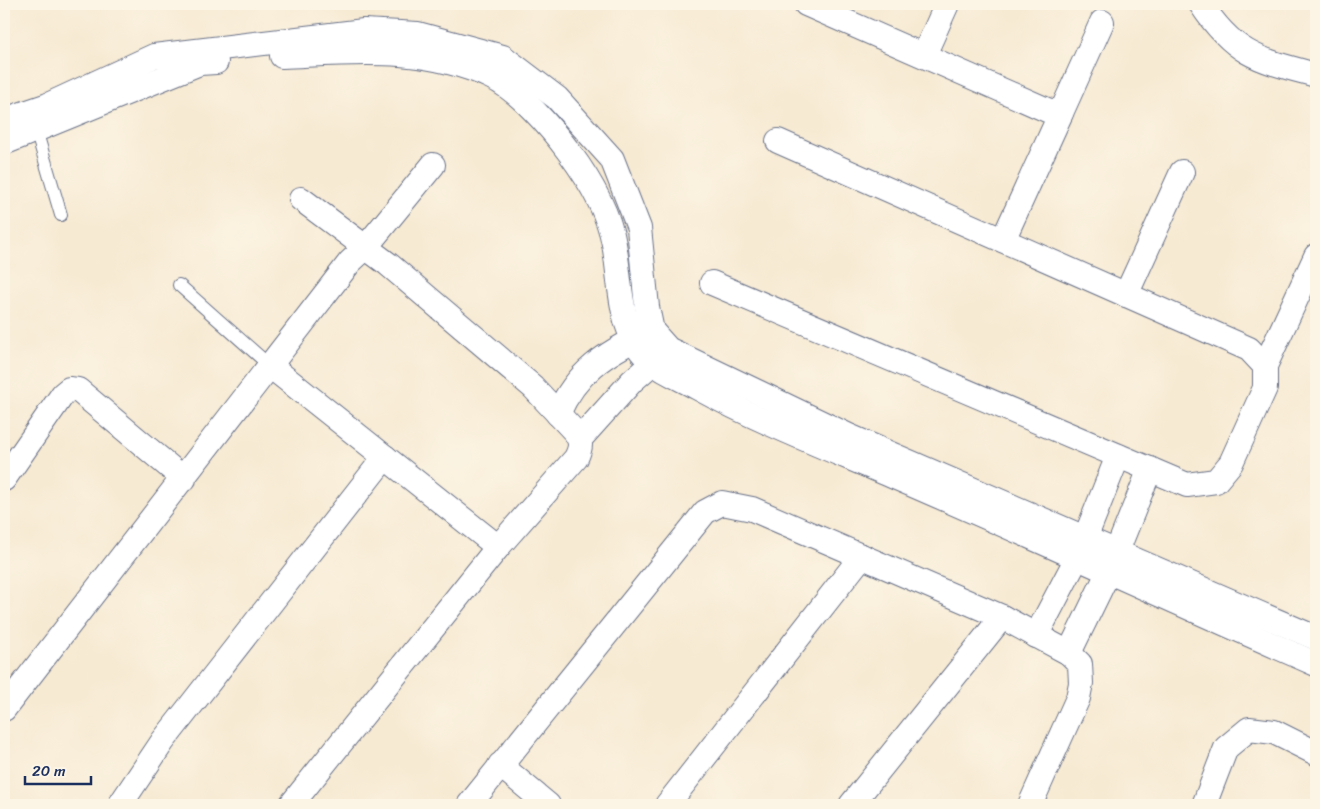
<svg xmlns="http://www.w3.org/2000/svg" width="1320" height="809" font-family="Sriracha,sans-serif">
  <rect width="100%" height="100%" fill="#fcf5e5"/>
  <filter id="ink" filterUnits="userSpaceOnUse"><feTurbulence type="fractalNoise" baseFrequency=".02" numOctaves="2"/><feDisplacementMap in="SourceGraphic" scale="10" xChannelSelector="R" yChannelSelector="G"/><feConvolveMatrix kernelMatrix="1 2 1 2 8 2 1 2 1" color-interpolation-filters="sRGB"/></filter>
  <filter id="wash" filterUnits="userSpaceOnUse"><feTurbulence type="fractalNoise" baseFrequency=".0096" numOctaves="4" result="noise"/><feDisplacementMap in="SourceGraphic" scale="20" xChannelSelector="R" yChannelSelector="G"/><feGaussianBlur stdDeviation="1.12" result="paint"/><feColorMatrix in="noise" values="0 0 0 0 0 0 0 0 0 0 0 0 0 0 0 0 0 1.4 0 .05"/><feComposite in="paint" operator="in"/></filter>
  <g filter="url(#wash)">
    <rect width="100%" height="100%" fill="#f7ead3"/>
  </g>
  <g filter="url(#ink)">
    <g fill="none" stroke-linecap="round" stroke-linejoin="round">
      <g stroke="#687087" stroke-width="14">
        <g id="service">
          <path d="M36,130L61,215"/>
          <path d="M179,285L269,365"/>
        </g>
      </g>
      <g stroke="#687087" stroke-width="26">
        <g id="minor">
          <path d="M806,4L1047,110L1061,113L1003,240"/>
          <path d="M1201,4C1235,56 1260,60 1316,75"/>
          <path d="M924,55L947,4"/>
          <path d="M282,56C355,53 422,45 491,77C518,89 552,129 569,152C589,179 608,210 614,244C622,285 617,334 653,363C666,373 684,380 698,388C760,422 827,448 892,476C1034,537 1174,602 1316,664"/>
          <path d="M1061,113L1102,22"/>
          <path d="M4,120L48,105L154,56L364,31L418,34L503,57L557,98L612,159L639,228L647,307L652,331L668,349L849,436L1316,638"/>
          <path d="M4,143L200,63L216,62"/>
          <path d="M712,283L1187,485L1216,481L1231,463L1265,388V366L1249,349L778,141"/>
          <path d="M1126,295L1182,172"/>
          <path d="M269,365L498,547"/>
          <path d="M1265,366L1316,256"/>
          <path d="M558,414C576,372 606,353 646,334"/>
          <path d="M580,439L632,381L664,353"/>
          <path d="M4,479L63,394L69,389L78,390L184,479"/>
          <path d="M1036,636L1078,556L1118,456"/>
          <path d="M1069,653L1109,571L1150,469"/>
          <path d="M4,709L350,262L365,248L433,165"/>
          <path d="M500,765L548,805"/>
          <path d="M120,805L163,741L385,457"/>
          <path d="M291,805L498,547L576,458C581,447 582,442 575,432L533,387L388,264L301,199"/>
          <path d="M469,805L705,512L722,503L752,509L1002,617L1069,653L1080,664L1081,683L1078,698L1030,805"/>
          <path d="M667,805L862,556"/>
          <path d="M851,805L1002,617"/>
          <path d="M1204,805L1226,748L1249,729L1274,732L1316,753"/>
        </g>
      </g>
      <use href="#service" stroke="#fff" stroke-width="12"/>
      <use href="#minor" stroke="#fff" stroke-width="24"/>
    </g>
  </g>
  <rect width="1320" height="809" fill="none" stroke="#fcf5e5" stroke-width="20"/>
  <path d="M25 776v8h66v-8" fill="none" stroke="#1b2f5e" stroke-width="2.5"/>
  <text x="32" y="776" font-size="15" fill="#1b2f5e" stroke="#fcf5e5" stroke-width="4" paint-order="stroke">20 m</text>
</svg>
